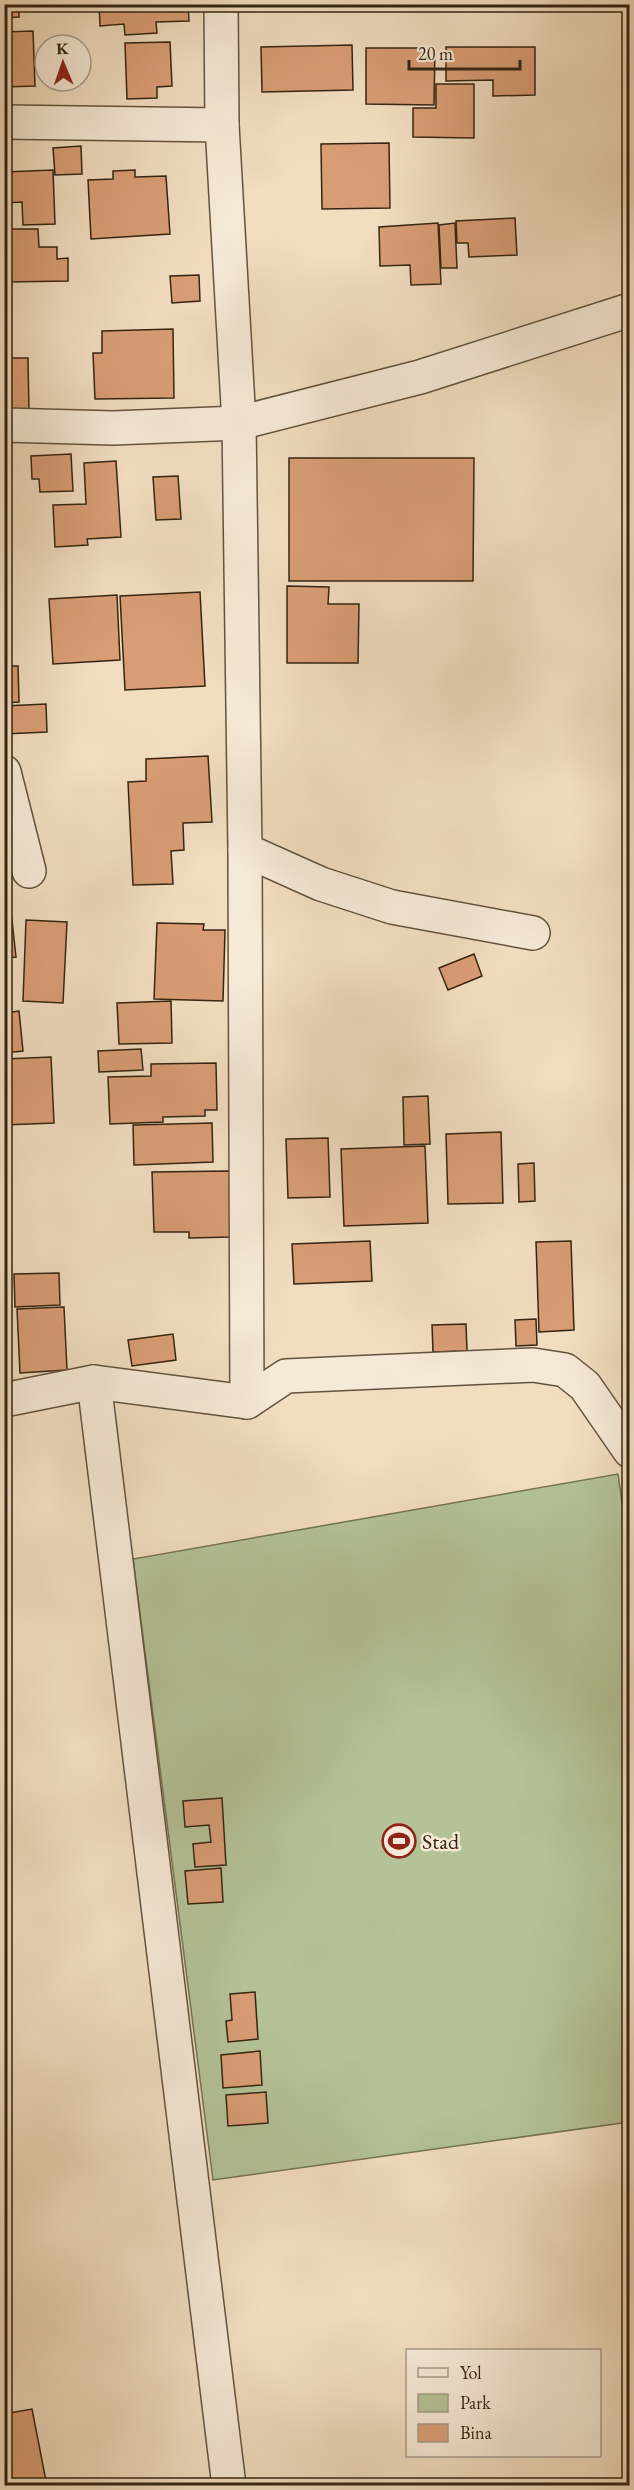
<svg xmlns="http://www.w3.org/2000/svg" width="634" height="2490" font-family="'EB Garamond',serif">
  <rect width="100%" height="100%" fill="#f1ddc0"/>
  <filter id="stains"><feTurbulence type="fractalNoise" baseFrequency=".00333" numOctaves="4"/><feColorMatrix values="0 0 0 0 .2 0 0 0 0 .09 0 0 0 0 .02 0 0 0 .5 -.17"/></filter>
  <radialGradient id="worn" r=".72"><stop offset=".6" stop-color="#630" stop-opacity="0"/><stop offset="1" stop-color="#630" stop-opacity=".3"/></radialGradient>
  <path fill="#b4c297" stroke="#747454" stroke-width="1.5" d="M618,1474L630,1559L629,2122L213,2180L133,1559Z"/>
  <g fill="#d99d75" stroke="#342512" stroke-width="1.5">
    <path d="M4,4H19V17L4,18Z"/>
    <path d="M99,4H188L189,21L156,22L157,33L125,35L124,24L100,26Z"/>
    <path d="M33,31L35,86L4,87V32Z"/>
    <path d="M170,42L172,86L157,87V98L127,99L125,43Z"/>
    <path d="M352,45L353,90L262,92L261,47Z"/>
    <path d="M446,47H535V95L493,96V80L446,81Z"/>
    <path d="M366,48H435L434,105L366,104Z"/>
    <path d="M436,84H474V138L413,137V108H436Z"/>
    <path d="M389,143L390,208L322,209L321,144Z"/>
    <path d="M81,146L82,174L55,175L53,148Z"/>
    <path d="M53,170L55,224L23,225L22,202L4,203V172Z"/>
    <path d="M135,170V177L166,176L170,234L91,239L88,180L113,179V171Z"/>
    <path d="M515,218L517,255L469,257L468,243H457L456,221Z"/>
    <path d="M438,223L441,284L411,285L410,265L380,266L379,227Z"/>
    <path d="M455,223L457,268H441L439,225Z"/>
    <path d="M4,229H38L39,247H57V259L68,258V281L4,282Z"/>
    <path d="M199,275L200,301L172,303L170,276Z"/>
    <path d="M4,302H9L10,354H4Z"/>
    <path d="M173,329L174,398L95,399L93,353H102V331Z"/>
    <path d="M4,358H28L29,412L4,413Z"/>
    <path d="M71,454L73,491L40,492L39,479H32L31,456Z"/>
    <path d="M289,458H474L473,581H289Z"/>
    <path d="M116,461L121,537L87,539L88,545L55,547L53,505L86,504L84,463Z"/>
    <path d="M178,476L181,519L156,520L153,477Z"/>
    <path d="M287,586L329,587L328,604H359L358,663H287Z"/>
    <path d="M200,592L205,686L125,690L120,596Z"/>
    <path d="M117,595L120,660L53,664L49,599Z"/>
    <path d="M4,666H18L19,702L4,703Z"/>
    <path d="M46,704L47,732L4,734V706Z"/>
    <path d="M208,756L212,822L183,823L184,850L171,851L173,884L133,885L128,782L146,781V759Z"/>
    <path d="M10,902L16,957L5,958L7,975H4V903Z"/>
    <path d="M26,920L67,922L63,1003L23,1001Z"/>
    <path d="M157,923L204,924L203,930H225L223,1001L154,999Z"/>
    <path d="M474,954L482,976L448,990L439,968Z"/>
    <path d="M171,1001L172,1043L119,1044L117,1003Z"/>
    <path d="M19,1011L23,1051L4,1053V1013Z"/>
    <path d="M141,1049L143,1070L99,1072L98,1051Z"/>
    <path d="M51,1057L54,1123L4,1125V1059Z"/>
    <path d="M216,1063L217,1110H205V1116L163,1117V1122L110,1124L108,1077L151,1076V1064Z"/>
    <path d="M428,1096L430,1144L404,1145L403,1097Z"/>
    <path d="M212,1123L213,1162L134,1165L133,1125Z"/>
    <path d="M501,1132L503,1203L448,1204L446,1134Z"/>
    <path d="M328,1138L330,1197L288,1198L286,1139Z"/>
    <path d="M425,1146L428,1223L344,1226L341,1149Z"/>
    <path d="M534,1163L535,1201L519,1202L518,1164Z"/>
    <path d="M230,1171L232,1237L189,1238V1232H154L152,1172Z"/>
    <path d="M370,1241L372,1281L294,1284L292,1244Z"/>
    <path d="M571,1241L574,1330L539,1332L536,1242Z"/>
    <path d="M4,1258L5,1262H8V1289H4Z"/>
    <path d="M59,1273L60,1305L15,1307L14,1274Z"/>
    <path d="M64,1307L67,1370L20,1373L17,1309Z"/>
    <path d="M536,1319L537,1345L516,1346L515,1320Z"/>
    <path d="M466,1324L467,1351L433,1352L432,1325Z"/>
    <path d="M173,1334L176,1360L132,1366L128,1340Z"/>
    <path d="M222,1798L226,1865L195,1867L193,1844L211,1842L209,1825L185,1827L183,1801Z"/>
    <path d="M221,1868L223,1902L188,1904L185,1871Z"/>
    <path d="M255,1992L258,2039L228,2042L226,2021L232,2020L230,1994Z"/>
    <path d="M260,2051L262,2085L223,2088L221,2055Z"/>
    <path d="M266,2092L268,2123L228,2126L226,2095Z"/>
    <path d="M32,2409L47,2486H4V2414Z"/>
  </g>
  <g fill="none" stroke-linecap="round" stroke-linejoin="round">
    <g stroke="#63533e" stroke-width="36">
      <g id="minor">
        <path d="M221,4L222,125L239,423L245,850L247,1402"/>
        <path d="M4,122L222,125"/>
        <path d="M4,425L113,428L239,423L420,377L630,310"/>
        <path d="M4,772L29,871"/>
        <path d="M245,850L321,884L392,907L533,933"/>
        <path d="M94,1382L229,2486"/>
        <path d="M4,1400L94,1382L247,1402L286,1376L533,1365L565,1370L585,1386L630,1451"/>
      </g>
    </g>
    <use href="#minor" stroke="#f6e9d6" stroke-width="33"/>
  </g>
  <defs>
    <g id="stadium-ring" transform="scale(1.725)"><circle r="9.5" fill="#f6e9d6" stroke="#8f2418" stroke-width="1.5"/><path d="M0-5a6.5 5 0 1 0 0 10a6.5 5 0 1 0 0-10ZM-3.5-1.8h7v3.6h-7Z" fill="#8f2418"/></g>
  </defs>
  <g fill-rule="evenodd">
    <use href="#stadium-ring" x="399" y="1841"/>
  </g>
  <g text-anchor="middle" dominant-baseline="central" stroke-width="5" stroke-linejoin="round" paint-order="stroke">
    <g font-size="22" fill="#342512" stroke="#f6e9d6" text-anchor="start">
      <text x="422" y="1841">Stad</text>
    </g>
  </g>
  <rect width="634" height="2490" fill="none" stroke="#f1ddc0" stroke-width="24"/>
  <rect x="6" y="6" width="622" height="2478" fill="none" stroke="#342512" stroke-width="3"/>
  <rect x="12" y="12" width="610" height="2466" fill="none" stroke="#342512" stroke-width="1.5"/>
  <rect x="406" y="2349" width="195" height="108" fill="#f6e9d6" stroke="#a89b88" stroke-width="1.5"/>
  <rect x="418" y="2368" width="30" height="9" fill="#f6e9d6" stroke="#a89b88" stroke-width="1.5"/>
  <text x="460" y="2379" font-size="18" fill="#342512">Yol</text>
  <rect x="418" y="2394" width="30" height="18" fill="#b4c297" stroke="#a89b88" stroke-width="1.5"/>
  <text x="460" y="2409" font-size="18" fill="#342512">Park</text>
  <rect x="418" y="2424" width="30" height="18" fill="#d99d75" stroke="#a89b88" stroke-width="1.5"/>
  <text x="460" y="2439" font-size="18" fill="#342512">Bina</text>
  <g transform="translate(63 63) rotate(358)"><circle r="28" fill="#f6e9d6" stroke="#a89b88" stroke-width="1.5"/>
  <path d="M0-4.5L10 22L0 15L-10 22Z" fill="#8f2418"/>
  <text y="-9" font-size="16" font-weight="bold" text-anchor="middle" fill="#342512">K</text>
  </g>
  <path d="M409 60v9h111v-9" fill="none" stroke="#342512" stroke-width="3"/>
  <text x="418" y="60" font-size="18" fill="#342512" stroke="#f6e9d6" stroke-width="4.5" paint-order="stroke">20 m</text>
  <rect width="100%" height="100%" filter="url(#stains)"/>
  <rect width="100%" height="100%" fill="url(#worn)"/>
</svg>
